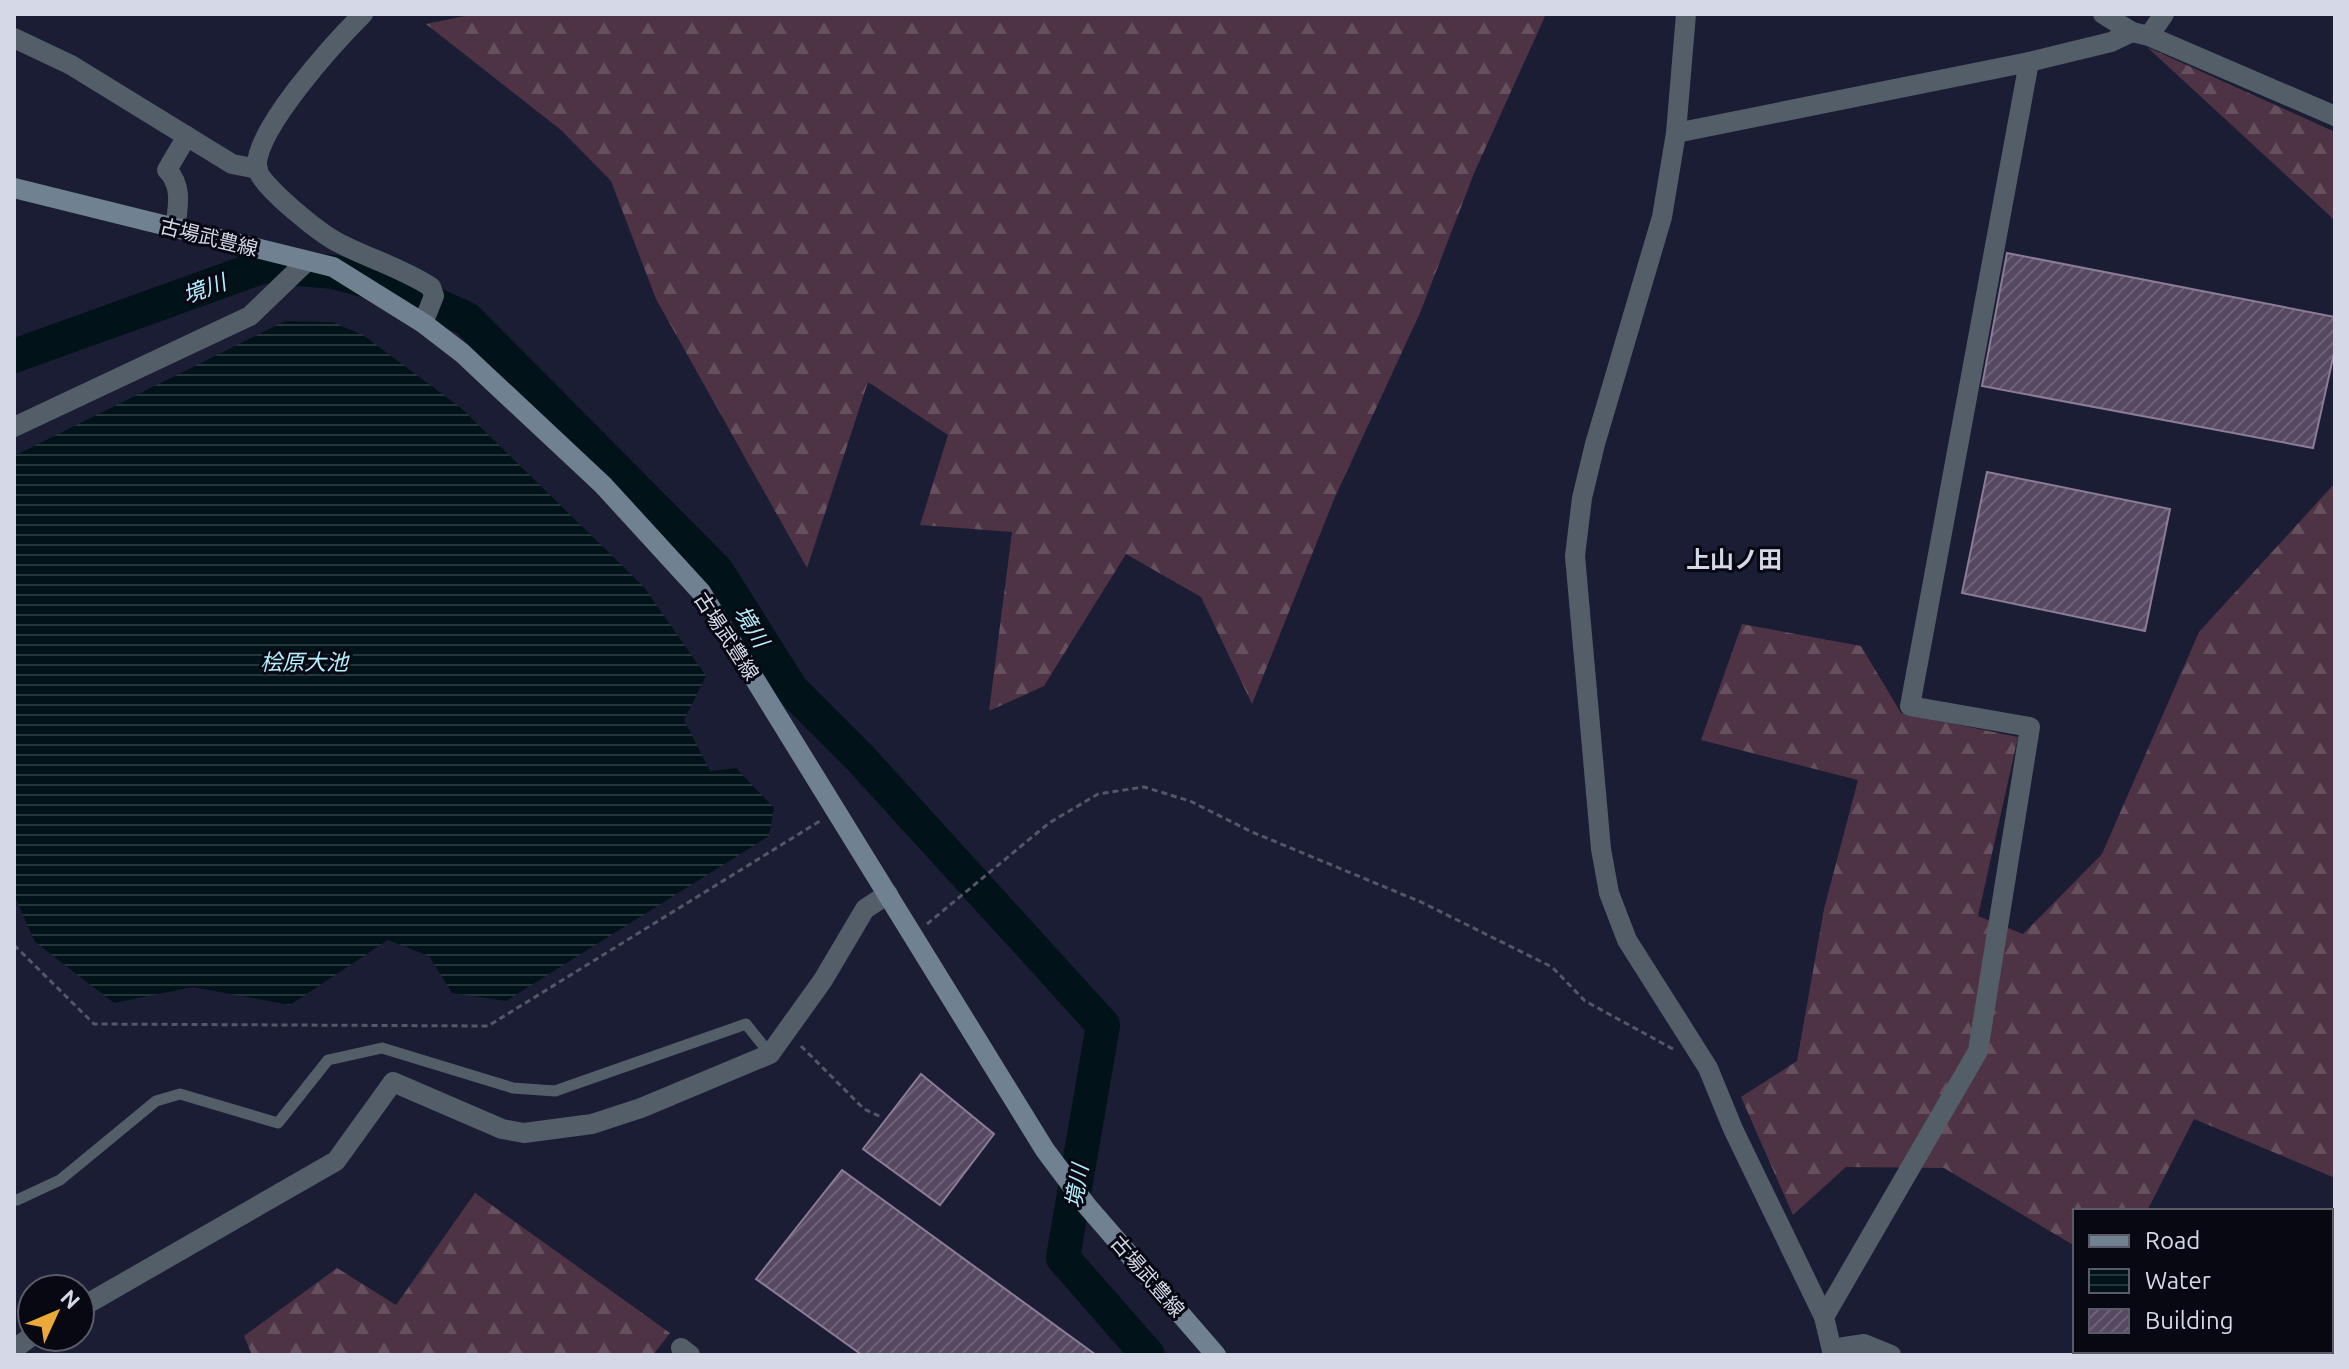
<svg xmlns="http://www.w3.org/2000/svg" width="2349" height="1369" font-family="Ubuntu,'Noto Sans JP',sans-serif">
  <defs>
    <pattern id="forest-firs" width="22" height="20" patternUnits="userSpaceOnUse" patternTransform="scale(2)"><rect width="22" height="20" fill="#4d3343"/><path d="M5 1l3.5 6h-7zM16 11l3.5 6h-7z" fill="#66505e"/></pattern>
    <pattern id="water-rules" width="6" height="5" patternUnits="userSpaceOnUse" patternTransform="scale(2)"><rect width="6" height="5" fill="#011318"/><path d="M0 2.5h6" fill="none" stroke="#25353a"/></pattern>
    <pattern id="building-hatch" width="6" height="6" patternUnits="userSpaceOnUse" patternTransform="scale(2)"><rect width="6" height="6" fill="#564861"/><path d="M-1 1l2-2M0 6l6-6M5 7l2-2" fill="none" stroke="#6d6278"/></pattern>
  </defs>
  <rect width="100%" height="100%" fill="#1b1d34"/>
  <g fill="url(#forest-firs)">
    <path d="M475,14H1546L1475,171L1420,313L1335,497L1252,704L1201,597L1126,554L1044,686L989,711L1012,532L920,525L948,435L868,382L807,568L656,299L611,181L561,130L426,24Z"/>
    <path d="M2147,47L2333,131L2335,221L2328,214Z"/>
    <path d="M2335,483V1178L2194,1119L2147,1211H2075V1246L1944,1168L1846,1167L1793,1215L1741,1097L1797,1061L1824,909L1858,780L1701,740L1742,624L1861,646L1901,713L2018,737L1978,916L2023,934L2102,854L2199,632Z"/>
    <path d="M475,1193L670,1333L653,1355H252L244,1336L337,1268L396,1305Z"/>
  </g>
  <path fill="url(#water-rules)" d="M285,321L332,322L363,335L461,408L644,587L706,676L684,720L710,771L736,768L774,808L769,836L506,1001L452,993L429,956L388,940L290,1005L193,987L114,1003L35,942L14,895V456Z"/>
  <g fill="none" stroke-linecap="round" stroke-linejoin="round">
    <path stroke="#011318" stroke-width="34" d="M14,356L264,266L334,272L408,292L467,319L717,571L792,690L862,760L1103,1025L1063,1258L1148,1355"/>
  </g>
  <g fill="url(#building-hatch)" stroke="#8b7c97" stroke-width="2">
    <path d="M2007,253L2335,317V349L2313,448L1982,386Z"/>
    <path d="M1987,472L2170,509L2145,631L1962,593Z"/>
    <path d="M921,1074L994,1134L940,1205L863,1149Z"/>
    <path d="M842,1170L1096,1355H862L756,1279Z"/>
  </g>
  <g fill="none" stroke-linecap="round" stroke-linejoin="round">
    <g stroke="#54566b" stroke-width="3" stroke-dasharray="6 4" stroke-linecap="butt">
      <path d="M927,924L1049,823L1098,794L1144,787L1190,801L1252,832L1421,902L1552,967L1585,1001L1673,1049"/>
      <path d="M14,945L94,1024L488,1026L820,821"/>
      <path d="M801,1046L864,1109L881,1117"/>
    </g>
    <path stroke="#535e69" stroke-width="11" d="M17,1200L60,1180L156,1101L180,1094L278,1123L328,1060L382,1048L513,1088L555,1091L746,1024L770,1054"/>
    <g stroke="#535e69" stroke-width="20">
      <path d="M363,14C337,40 253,131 257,168C259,185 320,233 337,242C367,258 402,268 431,287L434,296L423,323"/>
      <path d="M1686,14L1676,133L1662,217L1595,444L1582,498L1575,556L1601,849L1609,893L1627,940L1708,1068L1733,1129L1824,1317L1833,1355"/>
      <path d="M2103,14L2132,32L2149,36L2335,116"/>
      <path d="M2149,36L2164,14"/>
      <path d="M14,38L71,65L232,164L258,169"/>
      <path d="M1676,133L2029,62L2111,42L2132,32"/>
      <path d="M175,228C178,207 183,186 167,170L187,136"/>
      <path d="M14,427L250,316L306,262"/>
      <path d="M80,1308L336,1161L393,1082L502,1129L524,1133L592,1124L641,1108L770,1054L823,980L865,909L888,894"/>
      <path d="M1824,1317L1978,1051L2030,727L1910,706L2029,62"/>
      <path d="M681,1348L690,1355"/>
      <path d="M14,1349L32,1336"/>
      <path d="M1832,1349L1864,1344L1891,1355"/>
    </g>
    <path stroke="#708292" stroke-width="20" d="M14,188L333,267L423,323L462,353L603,485L701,592L1045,1150L1087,1206L1216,1355"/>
  </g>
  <g text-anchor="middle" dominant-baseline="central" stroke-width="6" stroke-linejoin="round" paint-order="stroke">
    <g font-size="20" fill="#d5d8e7" stroke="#070812">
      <text transform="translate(209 237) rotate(14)">古場武豊線</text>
      <text transform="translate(727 636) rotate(57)">古場武豊線</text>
      <text transform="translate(1148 1276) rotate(49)">古場武豊線</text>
    </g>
    <g font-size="22" font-style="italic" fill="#b4effe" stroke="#070812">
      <text transform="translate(204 288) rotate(-20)">境川</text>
      <text transform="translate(752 626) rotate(58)">境川</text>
      <text x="304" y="661">桧原大池</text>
      <text transform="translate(1076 1186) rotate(-80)">境川</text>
    </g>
    <g font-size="24" font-weight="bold" fill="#d5d8e7" stroke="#070812">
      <text x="1734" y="559">上山ノ田</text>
    </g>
  </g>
  <rect width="2349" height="1369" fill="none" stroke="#d5d8e7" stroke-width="32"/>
  <rect x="2073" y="1209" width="260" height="144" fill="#070812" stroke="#595b67" stroke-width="2"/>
  <rect x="2089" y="1235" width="40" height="12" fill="#708292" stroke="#595b67" stroke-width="2"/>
  <text x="2145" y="1249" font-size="24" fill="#d5d8e7">Road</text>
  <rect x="2089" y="1269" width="40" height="24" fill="url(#water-rules)" stroke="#595b67" stroke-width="2"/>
  <text x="2145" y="1289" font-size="24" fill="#d5d8e7">Water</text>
  <rect x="2089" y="1309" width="40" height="24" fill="url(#building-hatch)" stroke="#595b67" stroke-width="2"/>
  <text x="2145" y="1329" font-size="24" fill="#d5d8e7">Building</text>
  <g transform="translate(56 1313) rotate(46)"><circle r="38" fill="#070812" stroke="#595b67" stroke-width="2"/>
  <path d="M0-6L14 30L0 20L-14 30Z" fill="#eba93a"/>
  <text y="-12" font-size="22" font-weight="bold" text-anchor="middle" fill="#d5d8e7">N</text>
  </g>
</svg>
